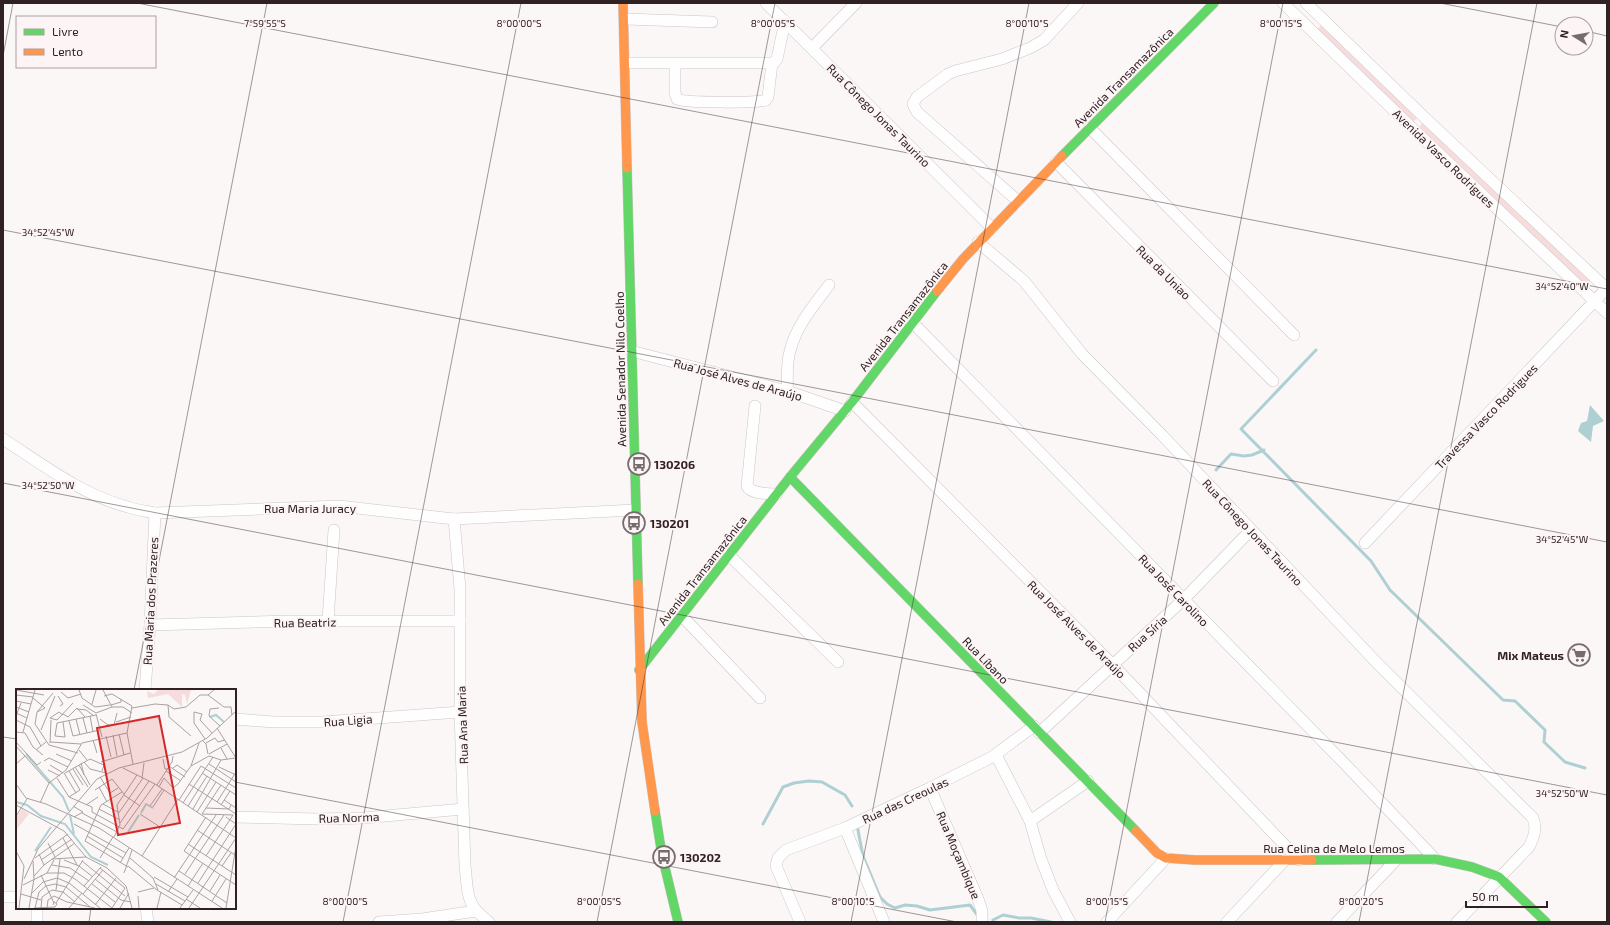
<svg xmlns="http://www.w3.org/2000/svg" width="1610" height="925" font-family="'Exo 2',sans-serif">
  <rect width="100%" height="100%" fill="#fbf7f7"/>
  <g fill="#f6dcdc">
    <path d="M1322,24L1418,117L1413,122L1317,30Z"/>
    <path d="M1424,121L1591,280L1586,286L1419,127Z"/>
  </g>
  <path fill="#afd0d3" d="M1590,405L1604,421L1593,426L1591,442L1578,431L1581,423L1587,421Z"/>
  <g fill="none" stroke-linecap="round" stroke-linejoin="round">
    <g stroke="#afd0d3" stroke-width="3">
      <path d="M1316,350L1241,429L1371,561L1390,590L1503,700L1515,701L1545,730L1544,742L1565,762L1585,768"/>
      <path d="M1216,470L1231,454L1244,456L1252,455L1264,450"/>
      <path d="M763,824L783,787L794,783L809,781L822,782L845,795L852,806"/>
      <path d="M857,825L863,856L880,897L887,904L895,908L905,905L917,906L930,910L970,905L978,916"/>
      <path d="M993,920L1003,915L1019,918H1031L1051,922"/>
    </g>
    <g stroke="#cec5c5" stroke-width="12">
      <g id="street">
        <path d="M766,3L992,228"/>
        <path d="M1283,3L1412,128L1607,313"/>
        <path d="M1306,3L1424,117L1607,289"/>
        <path d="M625,19L712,22"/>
        <path d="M812,48L856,3"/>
        <path d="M625,63H774L777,59L785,21"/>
        <path d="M675,64V93L677,99C684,103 758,103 766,100L768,97L772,63"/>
        <path d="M1090,128L1294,335"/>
        <path d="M1056,162L1273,381"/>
        <path d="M1018,201L917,112L913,104L917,97L948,74L955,71L1002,59L1030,48L1044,40L1078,3"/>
        <path d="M978,242L1024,281L1082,354L1162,435L1377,663L1533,818C1537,829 1534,837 1529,847L1457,922"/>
        <path d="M912,322L1344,763L1435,859"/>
        <path d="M631,351L790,392L845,411"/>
        <path d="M787,392C788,379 786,364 790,351C796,326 814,305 829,285"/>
        <path d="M852,402L1112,664L1299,860"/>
        <path d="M755,406L747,486C752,495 768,493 777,494"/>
        <path d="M3,439C42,464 82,495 128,507C136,510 146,511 155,513L339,506L454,519L635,510"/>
        <path d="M454,519L460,589V712L465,866C467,880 466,898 475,909C479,914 484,918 489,922"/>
        <path d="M1365,543L1607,288"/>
        <path d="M729,555L838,662"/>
        <path d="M682,616L760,698"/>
        <path d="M328,621L334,530"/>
        <path d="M150,625L291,621H460"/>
        <path d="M145,690L150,625L155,513"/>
        <path d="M235,719L274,722H323L460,712"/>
        <path d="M1039,733L1183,600L1251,530"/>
        <path d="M996,755L1030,821L1041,859L1053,890L1070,922"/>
        <path d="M930,788L978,899L982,911V922"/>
        <path d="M235,817L318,819L363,818L463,809"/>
        <path d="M1030,821L1088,781"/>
        <path d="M845,828L884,922"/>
        <path d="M3,897H17"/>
        <path d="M37,908V922"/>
        <path d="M146,908L148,922"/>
        <path d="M379,922L422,919L476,911"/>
        <path d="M800,922L776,866L778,858L786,850L845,828L930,788L992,757L1034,726"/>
        <path d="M1107,922L1166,858"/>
        <path d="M1227,922L1285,860"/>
        <path d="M1337,922L1396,860"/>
      </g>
    </g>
    <g stroke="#cec5c5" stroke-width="10">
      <g id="fast">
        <path d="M1062,156L1214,3"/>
        <path d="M627,168L638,584"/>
        <path d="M790,477L1136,831"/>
        <path d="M639,670L790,477L852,402L937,291"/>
        <path d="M655,811L662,855L678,922"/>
        <path d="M1312,860L1435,859L1472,867L1499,877L1546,922"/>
      </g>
    </g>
    <g stroke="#cec5c5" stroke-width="10">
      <g id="slow">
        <path d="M623,3L627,168"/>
        <path d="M937,291L963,259L1062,156"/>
        <path d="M638,584L642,722L655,811"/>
        <path d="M1136,831L1157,853L1166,858L1195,860H1312"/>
      </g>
    </g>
    <use href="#street" stroke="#fefefe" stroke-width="11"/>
    <use href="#fast" stroke="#63d668" stroke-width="9"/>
    <use href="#slow" stroke="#ff974d" stroke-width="9"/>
  </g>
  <path fill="none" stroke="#302122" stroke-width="1" stroke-opacity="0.45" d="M137,3L1607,289M1440,3L1562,27M1586,31L1607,36M3,56L13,3M3,230L1607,542M3,483L1607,795M134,690L267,3M3,737L17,739M235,782L957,922M89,922L91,908M343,922L521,3M597,922L775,3M851,922L1029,3M1105,922L1283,3M1359,922L1537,3"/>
  <defs>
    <g id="bus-ring" transform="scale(1.15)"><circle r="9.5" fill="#fdf5f5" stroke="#776c6d" stroke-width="1.5"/><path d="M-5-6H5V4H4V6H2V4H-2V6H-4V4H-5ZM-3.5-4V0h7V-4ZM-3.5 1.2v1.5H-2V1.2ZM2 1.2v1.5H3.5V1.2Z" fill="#776c6d"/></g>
    <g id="supermarket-ring" transform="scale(1.15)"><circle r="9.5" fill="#fdf5f5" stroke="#776c6d" stroke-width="1.5"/><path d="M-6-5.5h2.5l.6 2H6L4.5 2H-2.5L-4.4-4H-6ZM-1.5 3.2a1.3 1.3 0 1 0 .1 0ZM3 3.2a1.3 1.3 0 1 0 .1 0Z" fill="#776c6d"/></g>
  </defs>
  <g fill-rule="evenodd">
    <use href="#bus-ring" x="639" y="464"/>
    <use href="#bus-ring" x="634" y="523"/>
    <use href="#supermarket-ring" x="1579" y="655"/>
    <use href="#bus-ring" x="664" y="857"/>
  </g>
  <g text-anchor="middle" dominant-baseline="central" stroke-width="4" stroke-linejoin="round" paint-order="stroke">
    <g font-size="12" fill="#302122" stroke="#fdf5f5">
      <text transform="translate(1123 77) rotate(-45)">Avenida Transamazônica</text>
      <text transform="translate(879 115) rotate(45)">Rua Cônego Jonas Taurino</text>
      <text transform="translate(1444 158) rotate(44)">Avenida Vasco Rodrigues</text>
      <text transform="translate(1164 272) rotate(45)">Rua da Uniao</text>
      <text transform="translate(903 316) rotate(-52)">Avenida Transamazônica</text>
      <text transform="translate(620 369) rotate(-91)">Avenida Senador Nilo Coelho</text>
      <text transform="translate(738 379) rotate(15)">Rua José Alves de Araújo</text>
      <text transform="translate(1486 416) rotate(-46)">Travessa Vasco Rodrigues</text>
      <text x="310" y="508">Rua Maria Juracy</text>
      <text transform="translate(1253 532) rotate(47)">Rua Cônego Jonas Taurino</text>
      <text transform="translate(702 570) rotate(-52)">Avenida Transamazônica</text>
      <text transform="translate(1174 590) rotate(46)">Rua José Carolino</text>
      <text transform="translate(150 601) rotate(-87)">Rua Maria dos Prazeres</text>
      <text transform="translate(305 622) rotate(-1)">Rua Beatriz</text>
      <text transform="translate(1077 629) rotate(45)">Rua José Alves de Araújo</text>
      <text transform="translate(1147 633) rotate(-42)">Rua Síria</text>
      <text transform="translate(986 660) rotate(46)">Rua Líbano</text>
      <text transform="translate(348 720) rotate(-4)">Rua Ligia</text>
      <text transform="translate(462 725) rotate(-92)">Rua Ana Maria</text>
      <text transform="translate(905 800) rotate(-25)">Rua das Creoulas</text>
      <text transform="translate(349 817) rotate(-2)">Rua Norma</text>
      <text x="1334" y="848">Rua Celina de Melo Lemos</text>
      <text transform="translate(959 855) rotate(67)">Rua Moçambique</text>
    </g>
    <g font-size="12" font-weight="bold" fill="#302122" stroke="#fdf5f5" text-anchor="start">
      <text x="654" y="464">130206</text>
      <text x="650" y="523">130201</text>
      <text x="1564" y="655" text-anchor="end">Mix Mateus</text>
      <text x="680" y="857">130202</text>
    </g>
  </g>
  <g transform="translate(16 689)">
    <rect width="220" height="220" fill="#fbf7f7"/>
    <path d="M142,1H175L171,15L169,6L166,5V18L152,5L132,9L131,2L138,5ZM6,120L13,125L0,141V128Z" fill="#f6dcdc"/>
    <path fill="none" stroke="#afd0d3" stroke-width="2" d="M194,28L200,26L208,33M10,65L47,108L53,122M0,113L11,116L25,127L49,135L75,168L92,176M125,124L130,115L137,119M54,126L58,145M112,143L123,126M19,162L35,138"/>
    <path fill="none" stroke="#aaa1a2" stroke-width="1" d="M0,1L28,6M63,1L66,9L79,18L94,16M87,1L96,18H107L116,24M45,3L52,9L65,5M37,4L21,23L19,35L33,56L62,64M0,6L17,8M192,6L208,18H215L216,26M42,7L47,15L44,17M88,7L96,5L116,17L111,44L117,75M17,9L29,19L21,23M0,12L15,15M76,15L80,1M67,16L80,24M95,16L105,13V10M152,16L153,28L175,47M0,18L13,23M116,19L139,15L152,16L158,20L170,18L184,6H192L198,1M203,19L194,20L193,27L204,37M61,20L70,21L78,27M0,24L11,29M80,24L96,18M47,25L52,28L61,19L69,28M80,25L86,48M0,27L5,14M74,27L77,43M34,29L41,31L57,14M34,29L43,23L47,26M67,29L71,44M60,30L64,46M84,30L92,36H98L101,24M0,31L14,38L25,57M53,32L57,47L84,41M100,33L115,28M41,34L80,26M41,34L39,47L49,48L47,33M201,39L220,69M25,41L39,7M0,43L9,44L17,58L27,66M7,43L19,1M103,45L108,66M97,46L101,67M90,47L95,68M83,49L88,71M189,50L178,34V23L186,25L184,31L196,44M77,51L81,64M187,52L190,55L192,65M0,53L21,76L25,73M34,53L65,55M34,54L35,31M190,54L199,49L202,53L209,51M0,57L33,94M205,59L211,70M20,61L30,53M63,61L71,71M40,65L56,72M193,65L211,55M147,70L149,80H152M28,72L33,69L52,78M68,73L74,80L90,84M85,73L114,64M65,74L68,86M0,75L9,67M193,75L220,93M34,76L47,84M63,76L74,96M153,77L169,88M175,77L193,67L205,71L220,69M59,78L72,98M203,78L220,86M107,79L139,95L220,149M157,79L161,76L171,83M57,80L67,96M32,81L44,87M53,82L64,101L53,108M150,82L165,92M48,84L60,104M49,84L74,70L88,76L86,82M186,84L220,106M84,88L94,104L102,99M41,89L53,108L76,118V123L107,140L139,95M126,89L128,74M0,95L10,109L30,115L83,139L206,219M173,95L220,125M141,96L156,73L157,67M83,98L91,113M143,98L148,89L157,99L162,95L175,77L183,54M79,101L96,90L108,105M106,103L85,116L69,152L112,178M108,106L124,117M163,111L185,77L220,99M208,111L220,119M201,113L220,83M24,114L33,94L50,81L66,54L111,44M167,114L197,68M87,115L102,123M0,116L48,142L70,168M70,116L82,108M101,116L121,86M205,116L214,102M57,117L67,123L58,128M134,117L146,100M172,117L191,87M137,118L148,101M190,119L213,120L215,116M83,120L104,131M177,120L205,71M181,123L200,93M66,124L101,143M102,125L127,89M124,125L144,138M186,125L205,96M186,125L217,126M0,127L11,110M190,128L168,162L220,196M210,128L220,135M104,134L133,92M58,135L110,164M181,141L219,166M71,147L107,169M98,148L104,136L101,116M47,149L61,176M32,154L39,168M172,155L220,186M0,162L8,177L3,219M23,165L28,176M126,167L162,110M190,167L217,126M19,169L52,145M84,169L97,148M114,169L137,189L142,201M36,170L70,168L91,179L110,197L116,219M25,171L56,150M48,171L63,177L77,188M66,172L109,207M104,174L113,159M36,176L54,179L73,192M112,177L141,201L166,216M206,177L215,164M84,179L109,199L96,219M163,182L211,214M31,184L38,171M108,184L116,161M169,185L208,126M25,186L38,214M18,187L28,176L59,154M138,188L172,208M158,189L200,126M8,190L22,160L81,90L103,79L166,63L191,49L220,22M79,190L105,211L115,213M182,194L220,135M76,195L99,213M140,195L169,212M7,196L31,184H48L59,190L96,219M68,197L85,178M172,197L187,174M40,201L44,170M194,202L204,186M122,203L138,199M152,203L161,190M5,205L25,211M15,205L27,193L41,189L53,194L84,219M67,205L87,181M122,207L123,219M170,210L184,219M196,212L210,190M40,214L67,171M79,216L100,189M13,219L18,190L17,172M18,219L39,218L41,215L38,213L37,216M19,219L23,203L30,197L39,195L50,198L74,218M25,219L26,208L36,201L47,203L59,213M31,219L32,211L38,207L51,213L79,219M53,219L66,204M104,219L113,204M141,219L145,203M164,219L177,201M173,219L220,149M210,219L220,157"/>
    <path fill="#d62828" fill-opacity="0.15" stroke="#d62828" stroke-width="2" d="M143,27L164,134L102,146L81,39Z"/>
    <rect width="220" height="220" fill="none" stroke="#302122" stroke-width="2"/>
  </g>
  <g font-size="10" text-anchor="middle" fill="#302122" stroke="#fdf5f5" stroke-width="4" stroke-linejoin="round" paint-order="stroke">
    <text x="265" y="27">7°59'55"S</text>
    <text x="519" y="27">8°00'00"S</text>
    <text x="773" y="27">8°00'05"S</text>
    <text x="1027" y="27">8°00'10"S</text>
    <text x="1281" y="27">8°00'15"S</text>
    <text x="48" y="236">34°52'45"W</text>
    <text x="1562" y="290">34°52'40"W</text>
    <text x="48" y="489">34°52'50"W</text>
    <text x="1562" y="543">34°52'45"W</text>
    <text x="1562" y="797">34°52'50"W</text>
    <text x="345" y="905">8°00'00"S</text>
    <text x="599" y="905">8°00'05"S</text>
    <text x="853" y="905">8°00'10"S</text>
    <text x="1107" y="905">8°00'15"S</text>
    <text x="1361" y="905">8°00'20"S</text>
  </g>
  <rect width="1610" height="925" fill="none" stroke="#302122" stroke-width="8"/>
  <rect x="16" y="16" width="140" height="52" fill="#fdf5f5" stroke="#aba0a1"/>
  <rect x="24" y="29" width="20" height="6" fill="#63d668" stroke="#aba0a1"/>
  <text x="52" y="36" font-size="12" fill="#302122">Livre</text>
  <rect x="24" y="49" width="20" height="6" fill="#ff974d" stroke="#aba0a1"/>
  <text x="52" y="56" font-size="12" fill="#302122">Lento</text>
  <g transform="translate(1574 36) rotate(281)"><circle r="19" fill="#fdf5f5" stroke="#aba0a1"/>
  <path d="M0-3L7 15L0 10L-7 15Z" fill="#776c6d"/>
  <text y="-6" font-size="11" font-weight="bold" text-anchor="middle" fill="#302122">N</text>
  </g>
  <path d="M1466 901v6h81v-6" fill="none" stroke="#302122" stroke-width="2"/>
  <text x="1472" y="901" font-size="12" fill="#302122" stroke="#fdf5f5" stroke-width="3" paint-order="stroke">50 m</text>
</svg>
